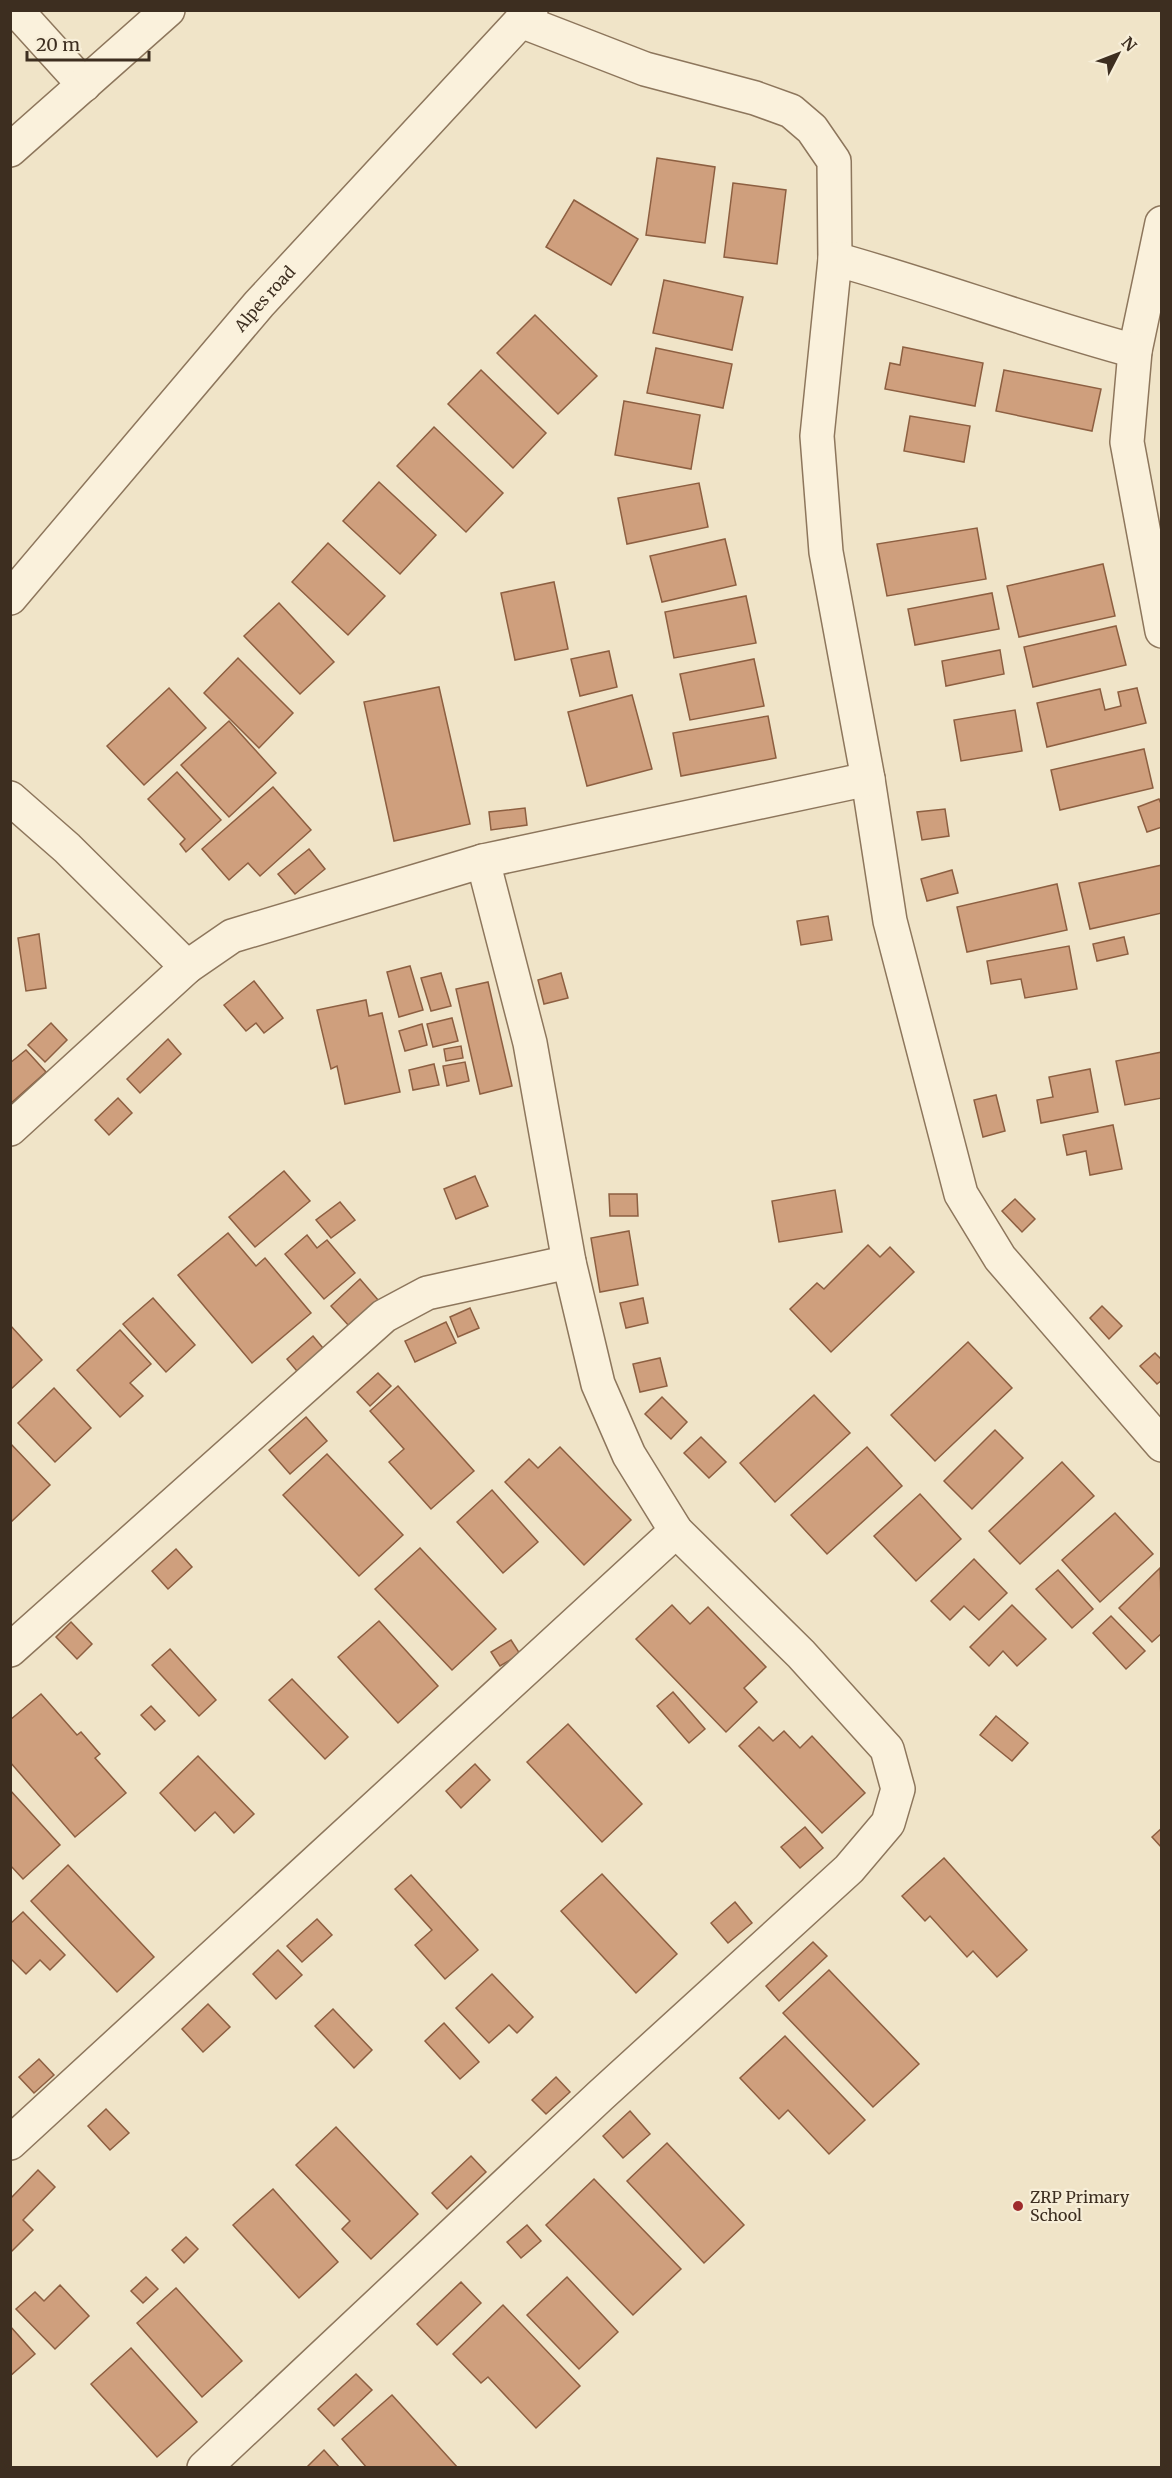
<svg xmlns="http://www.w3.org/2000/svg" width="1172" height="2478" font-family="Merriweather,serif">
  <rect width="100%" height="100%" fill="#f0e4c8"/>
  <g fill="#cf9f7d" stroke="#8d5f41" stroke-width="1.5">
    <path d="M657,158L715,167L705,243L646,235Z"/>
    <path d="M733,183L786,190L777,264L724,257Z"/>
    <path d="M574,200L638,239L611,285L546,247Z"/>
    <path d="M664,280L743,297L732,350L653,333Z"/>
    <path d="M535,315L597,376L558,414L497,353Z"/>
    <path d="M903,347L983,363L975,406L885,389L890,363L900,365Z"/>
    <path d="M656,348L732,364L723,408L647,393Z"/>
    <path d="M481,370L546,433L513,468L448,404Z"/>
    <path d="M1004,370L1101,389L1092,431L996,411Z"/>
    <path d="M624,401L700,415L691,469L615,455Z"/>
    <path d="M910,416L970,426L964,462L904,451Z"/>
    <path d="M434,427L503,493L466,532L397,466Z"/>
    <path d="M379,482L436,535L400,574L343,521Z"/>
    <path d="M699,483L708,527L627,544L618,498Z"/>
    <path d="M977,528L986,579L887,596L877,544Z"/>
    <path d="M725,539L736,585L662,602L650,556Z"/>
    <path d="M328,543L385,596L348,635L292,582Z"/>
    <path d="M1103,564L1115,616L1019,637L1007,586Z"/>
    <path d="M554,582L568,649L515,660L501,593Z"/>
    <path d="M992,593L999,629L915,645L908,609Z"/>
    <path d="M746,596L756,643L674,658L665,612Z"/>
    <path d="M279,603L334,662L300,694L244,636Z"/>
    <path d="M1116,626L1126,665L1033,687L1024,647Z"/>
    <path d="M1000,650L1004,674L946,686L942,661Z"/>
    <path d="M609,651L617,687L580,696L571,659Z"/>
    <path d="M238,658L293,713L259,748L204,693Z"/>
    <path d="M754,659L764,706L690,720L680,674Z"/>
    <path d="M439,687L470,824L394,841L364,702Z"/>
    <path d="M169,688L206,728L144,785L107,746Z"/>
    <path d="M1137,688L1146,723L1047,747L1037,703L1100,689L1105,710L1121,706L1118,692Z"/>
    <path d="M632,695L652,769L587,786L568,712Z"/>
    <path d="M1015,710L1022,751L961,761L954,720Z"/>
    <path d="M768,716L776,758L681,776L673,733Z"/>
    <path d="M229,721L276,773L229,817L181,765Z"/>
    <path d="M1144,749L1153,788L1060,810L1051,770Z"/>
    <path d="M177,772L221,820L186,852L180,844L185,839L148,799Z"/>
    <path d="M273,787L311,830L260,876L248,863L229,880L202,849Z"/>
    <path d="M1159,799L1162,806V827L1147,832L1138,807Z"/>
    <path d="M525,808L527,825L491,830L489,812Z"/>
    <path d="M945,809L949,836L922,840L917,812Z"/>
    <path d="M309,849L325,869L295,894L278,874Z"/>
    <path d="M1162,865V913L1090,929L1079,883Z"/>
    <path d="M952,870L958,893L927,901L921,879Z"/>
    <path d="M1057,884L1067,930L967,952L957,907Z"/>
    <path d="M828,916L832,940L801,945L797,921Z"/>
    <path d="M39,934L46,988L26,991L18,938Z"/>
    <path d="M1124,937L1128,954L1097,961L1093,944Z"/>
    <path d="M1069,946L1077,989L1025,998L1021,979L991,984L987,961Z"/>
    <path d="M410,966L423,1010L399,1017L387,972Z"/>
    <path d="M441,973L451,1006L431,1011L421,978Z"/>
    <path d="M561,973L568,998L544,1004L538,980Z"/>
    <path d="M254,981L283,1018L264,1033L256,1023L246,1031L224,1005Z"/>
    <path d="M488,982L512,1086L480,1094L456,989Z"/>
    <path d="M366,1000L369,1016L382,1013L400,1092L345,1104L337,1066L331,1069L317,1010Z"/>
    <path d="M452,1018L458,1041L433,1047L427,1024Z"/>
    <path d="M51,1023L67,1040L45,1062L28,1045Z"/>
    <path d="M422,1024L427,1045L405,1051L399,1031Z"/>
    <path d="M168,1039L181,1054L140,1093L127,1079Z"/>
    <path d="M461,1046L463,1058L446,1061L444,1049Z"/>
    <path d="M26,1050L46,1072L10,1104V1063Z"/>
    <path d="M1162,1052V1098L1125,1105L1116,1061Z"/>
    <path d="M465,1062L469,1081L447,1086L443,1066Z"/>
    <path d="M434,1064L439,1085L413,1090L409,1070Z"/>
    <path d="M1090,1069L1098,1112L1041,1123L1037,1100L1053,1097L1049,1077Z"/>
    <path d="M996,1095L1005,1131L983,1137L974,1100Z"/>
    <path d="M118,1098L132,1113L109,1135L95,1120Z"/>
    <path d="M1113,1125L1122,1169L1090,1175L1086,1151L1067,1155L1063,1135Z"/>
    <path d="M284,1171L310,1201L255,1247L229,1217Z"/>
    <path d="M475,1176L488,1206L456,1219L444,1189Z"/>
    <path d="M835,1190L842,1232L779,1242L772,1201Z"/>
    <path d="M609,1194H637L638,1216H610Z"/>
    <path d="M1015,1199L1035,1219L1022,1232L1002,1211Z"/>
    <path d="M340,1202L355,1220L331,1238L316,1220Z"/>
    <path d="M629,1231L638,1285L600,1292L591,1238Z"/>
    <path d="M228,1233L256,1266L265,1258L311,1313L252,1363L178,1275Z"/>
    <path d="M307,1235L317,1248L327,1240L355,1273L324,1299L285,1254Z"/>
    <path d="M868,1245L880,1257L890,1247L914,1272L831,1352L790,1309L817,1283L824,1289Z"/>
    <path d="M360,1279L378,1300L349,1326L331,1306Z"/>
    <path d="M153,1298L195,1345L166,1372L123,1324Z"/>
    <path d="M643,1298L648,1323L626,1328L620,1303Z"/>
    <path d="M1102,1306L1122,1326L1109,1339L1090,1318Z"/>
    <path d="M470,1308L479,1328L458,1337L450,1317Z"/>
    <path d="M446,1322L456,1343L415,1362L405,1341Z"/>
    <path d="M10,1325L42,1360L10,1390Z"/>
    <path d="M120,1330L151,1364L130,1383L143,1396L120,1417L77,1370Z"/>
    <path d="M313,1336L327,1353L301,1376L287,1359Z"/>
    <path d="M968,1342L1012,1388L935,1461L891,1415Z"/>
    <path d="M1155,1353L1162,1360V1380L1157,1384L1140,1366Z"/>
    <path d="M660,1358L667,1386L640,1392L633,1364Z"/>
    <path d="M378,1373L391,1386L370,1406L357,1392Z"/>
    <path d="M398,1386L474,1471L431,1509L389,1462L404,1449L370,1411Z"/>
    <path d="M54,1388L91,1428L55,1462L18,1423Z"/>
    <path d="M814,1395L850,1433L775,1502L740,1463Z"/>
    <path d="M662,1397L687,1422L671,1439L645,1414Z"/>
    <path d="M306,1417L327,1441L290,1474L269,1450Z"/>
    <path d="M995,1430L1023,1458L972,1509L944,1481Z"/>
    <path d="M701,1437L726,1462L709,1478L684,1453Z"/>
    <path d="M10,1443L50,1485L12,1521L10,1520Z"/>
    <path d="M560,1447L631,1520L584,1565L505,1482L529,1459L538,1468Z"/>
    <path d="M867,1447L902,1486L827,1554L791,1515Z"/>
    <path d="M327,1454L403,1535L359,1576L283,1495Z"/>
    <path d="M1062,1462L1094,1496L1020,1564L989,1531Z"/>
    <path d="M492,1490L538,1542L503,1573L457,1522Z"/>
    <path d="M920,1494L961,1539L916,1581L874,1536Z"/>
    <path d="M1115,1513L1153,1554L1100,1602L1062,1560Z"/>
    <path d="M420,1548L496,1629L452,1670L375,1589Z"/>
    <path d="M176,1549L192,1567L168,1589L152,1571Z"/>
    <path d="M974,1559L1007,1593L979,1620L964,1606L950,1620L931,1601Z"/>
    <path d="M1160,1568L1162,1633L1152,1642L1119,1608Z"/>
    <path d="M1058,1570L1093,1609L1072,1628L1036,1589Z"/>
    <path d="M672,1605L690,1624L708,1607L766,1667L744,1688L757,1702L726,1732L636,1639Z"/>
    <path d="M1012,1605L1046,1639L1017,1666L1003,1651L989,1666L970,1647Z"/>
    <path d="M1111,1616L1145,1651L1126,1669L1093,1633Z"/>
    <path d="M379,1621L438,1686L398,1723L338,1657Z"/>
    <path d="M71,1622L92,1644L77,1659L56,1637Z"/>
    <path d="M511,1640L520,1654L500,1666L491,1652Z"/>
    <path d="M170,1649L216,1700L199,1716L152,1665Z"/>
    <path d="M292,1679L348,1737L325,1759L269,1700Z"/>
    <path d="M673,1692L705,1729L689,1743L657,1706Z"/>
    <path d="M41,1694L77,1735L81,1732L100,1754L95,1758L126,1793L75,1837L10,1762V1720Z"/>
    <path d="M151,1706L165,1721L155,1730L141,1715Z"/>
    <path d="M996,1716L1028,1743L1012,1761L980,1735Z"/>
    <path d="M568,1724L642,1804L602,1842L527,1762Z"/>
    <path d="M759,1727L773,1741L784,1731L800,1748L812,1736L865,1793L822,1833L739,1746Z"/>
    <path d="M198,1756L254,1814L234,1833L215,1812L195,1831L160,1793Z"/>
    <path d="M475,1764L490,1780L461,1808L446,1791Z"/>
    <path d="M10,1790L60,1845L23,1879L10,1865Z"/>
    <path d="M805,1827L823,1848L800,1868L781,1847Z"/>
    <path d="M1162,1828V1848L1152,1837Z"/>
    <path d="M944,1858L1027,1950L997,1977L973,1951L967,1957L930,1916L925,1921L902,1896Z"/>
    <path d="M68,1865L154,1957L117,1992L31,1901Z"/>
    <path d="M602,1874L677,1954L636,1993L561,1911Z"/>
    <path d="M411,1875L478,1950L445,1979L415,1945L432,1930L395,1889Z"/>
    <path d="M735,1902L752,1923L728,1943L711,1923Z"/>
    <path d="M23,1912L65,1955L50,1970L40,1960L26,1974L10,1958V1924Z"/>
    <path d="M317,1919L332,1935L302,1962L287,1946Z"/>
    <path d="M813,1942L827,1956L779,2001L766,1986Z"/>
    <path d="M278,1950L302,1975L276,1999L253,1974Z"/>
    <path d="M829,1970L919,2064L873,2107L783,2013Z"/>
    <path d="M492,1974L533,2017L517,2033L509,2025L489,2043L456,2008Z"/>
    <path d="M208,2004L230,2027L203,2052L182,2029Z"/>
    <path d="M333,2009L372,2050L354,2068L315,2026Z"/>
    <path d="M444,2023L479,2062L460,2079L425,2041Z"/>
    <path d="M785,2036L865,2120L829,2154L788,2110L779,2119L740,2078Z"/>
    <path d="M39,2059L54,2075L34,2093L19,2077Z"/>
    <path d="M556,2077L570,2092L546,2114L532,2100Z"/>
    <path d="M106,2109L129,2133L110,2150L88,2126Z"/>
    <path d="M630,2111L650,2134L623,2158L603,2136Z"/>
    <path d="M336,2127L418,2214L371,2259L342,2229L350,2221L296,2165Z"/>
    <path d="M667,2143L744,2225L704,2263L627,2181Z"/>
    <path d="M471,2156L486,2172L447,2209L432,2193Z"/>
    <path d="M38,2170L55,2187L23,2220L33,2230L10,2253V2199Z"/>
    <path d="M594,2179L681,2269L633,2315L546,2225Z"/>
    <path d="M273,2189L338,2262L299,2298L233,2225Z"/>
    <path d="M527,2225L541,2241L521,2258L507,2242Z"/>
    <path d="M186,2237L198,2249L184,2263L172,2250Z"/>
    <path d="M146,2277L158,2289L143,2303L131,2291Z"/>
    <path d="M567,2277L618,2332L579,2369L527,2315Z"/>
    <path d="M461,2282L481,2303L437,2345L417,2324Z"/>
    <path d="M60,2285L89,2316L55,2349L16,2309L35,2292L44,2301Z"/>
    <path d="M176,2288L242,2361L202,2397L137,2323Z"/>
    <path d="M503,2305L580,2386L536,2428L488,2377L481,2383L453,2354Z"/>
    <path d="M10,2326L35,2354L10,2376Z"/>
    <path d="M131,2348L197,2422L157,2457L91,2384Z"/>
    <path d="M356,2374L372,2390L334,2426L318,2409Z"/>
    <path d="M392,2395L458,2468H367L342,2439Z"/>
    <path d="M324,2450L340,2468H306Z"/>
  </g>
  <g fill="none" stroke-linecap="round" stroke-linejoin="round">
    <g stroke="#8d765c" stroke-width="36">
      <g id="minor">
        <path d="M16,10L84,85"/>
        <path d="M521,21L645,69L755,98L791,111L812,129L834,161L835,259"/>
        <path d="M10,150L168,10"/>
        <path d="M1162,223L1135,351L1127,442L1162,631"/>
        <path d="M1135,351C1034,324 936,287 835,259L817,436L826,552L868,779L890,921L961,1194L1000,1258L1162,1445"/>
        <path id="s1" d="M10,598L259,304L531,10"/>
        <path d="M10,798L67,848L187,967"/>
        <path d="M10,1129L187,967L232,936L483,861L868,779"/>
        <path d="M10,1650L384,1316L427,1293L569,1262"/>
        <path d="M10,2143L676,1531"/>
        <path d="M204,2468L600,2096L849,1869L888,1823L898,1789L887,1749L801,1654L676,1531L629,1455L598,1384L569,1262L530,1043L483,861"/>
      </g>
    </g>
    <use href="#minor" stroke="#faf1dc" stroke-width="33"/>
  </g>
  <circle fill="#9e2a2b" stroke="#f7eed8" stroke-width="2" cx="1018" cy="2206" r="6"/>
  <g text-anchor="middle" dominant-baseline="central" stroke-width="4.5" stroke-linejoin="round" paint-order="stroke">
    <g font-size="16" fill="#3d2e20" stroke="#f7eed8">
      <text stroke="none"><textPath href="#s1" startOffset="393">Alpes road</textPath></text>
    </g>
    <g font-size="16" fill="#3d2e20" stroke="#f7eed8" text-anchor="start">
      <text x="1030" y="2197">ZRP Primary<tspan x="1030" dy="18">School</tspan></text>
    </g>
  </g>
  <rect width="1172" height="2478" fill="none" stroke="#3d2e20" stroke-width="24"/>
  <g transform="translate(1118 54) rotate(48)" stroke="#f7eed8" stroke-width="4.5" paint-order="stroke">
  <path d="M0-4.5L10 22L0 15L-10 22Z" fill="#3d2e20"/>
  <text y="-9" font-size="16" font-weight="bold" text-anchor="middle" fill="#3d2e20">N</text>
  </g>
  <path d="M27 51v9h122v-9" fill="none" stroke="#3d2e20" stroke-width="3"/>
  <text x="36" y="51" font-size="18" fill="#3d2e20" stroke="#f7eed8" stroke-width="4.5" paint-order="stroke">20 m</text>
</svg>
